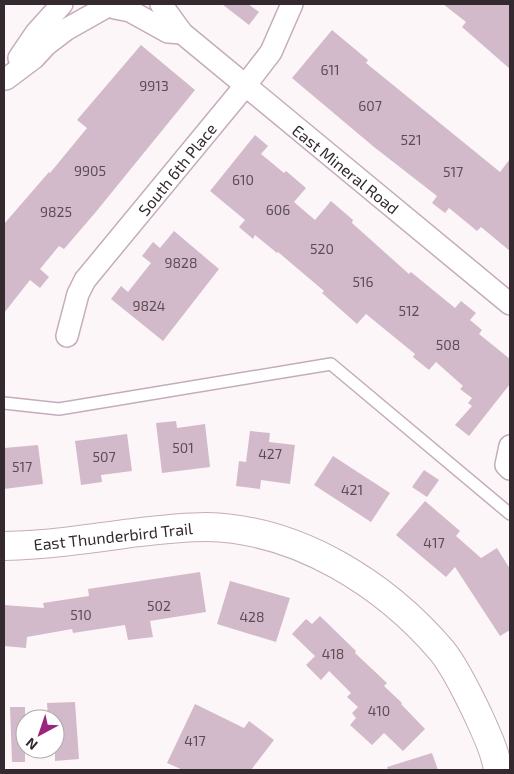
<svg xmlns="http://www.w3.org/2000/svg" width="514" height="774" font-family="'Exo 2',sans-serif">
  <rect width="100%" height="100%" fill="#fcf6f9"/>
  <g fill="#d3baca">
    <path d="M222,4H248L259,12L249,25Z"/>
    <path d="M443,4H510V69L462,27L466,22Z"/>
    <path d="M332,30L368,60L366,63L500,172L510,159V251L481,227L477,231L449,208L445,213L432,203L437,196L374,147L292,78Z"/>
    <path d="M141,45L195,90L95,213L64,249L59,246L40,269L49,277L40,288L30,280L4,313V224L49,172L50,173L87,128L77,120Z"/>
    <path d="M255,135L268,146L261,154L284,173L286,171L306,188L294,202L315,220L331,201L353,220L352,223L409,274L411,272L455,308L461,301L476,313L470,320L482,330L479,334L510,359V384L469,436L455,425L472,406L468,403L472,398L460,389L463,386L436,362L429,370L413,357L415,354L366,314L357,324L322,293L324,291L278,252L277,253L255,235L253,239L239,227L245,220L210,191Z"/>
    <path d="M174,231L219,269L163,341L111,299L121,286L128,292L151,263L142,256L153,242L160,248Z"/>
    <path d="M176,421L177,428L205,424L210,467L162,473L156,423Z"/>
    <path d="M250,431L270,433L269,442L295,445L290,484L261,480L260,489L236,486L239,461L246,462Z"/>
    <path d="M127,434L132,471L101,475L102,482L81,485L75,441Z"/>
    <path d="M38,445L43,484L4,489V448Z"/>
    <path d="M333,456L390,493L371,522L314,485Z"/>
    <path d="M424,470L439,480L427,497L412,487Z"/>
    <path d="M425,501L460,531L456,536L481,558L497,548L510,569V630L500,636L455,567L446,577L396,535Z"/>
    <path d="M200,572L206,612L150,621L153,637L128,640L125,625L73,633L72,629L27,637L26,648L4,646V605L44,608L43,603L89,596L88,589Z"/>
    <path d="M230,581L290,598L276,642L217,624Z"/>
    <path d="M320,616L356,651L355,653L387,683L384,686L402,703L401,704L425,729L403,751L384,733L372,745L350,725L356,718L352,713L358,707L347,697L351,693L329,671L321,680L306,665L315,656L292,634L306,619L312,624Z"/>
    <path d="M75,702L79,759L55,761V719H48L47,703Z"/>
    <path d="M195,704L244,728L249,721L274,740L251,770H183L167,763Z"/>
    <path d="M10,707H25V762H12Z"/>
    <path d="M432,753L438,770H388L387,767Z"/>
  </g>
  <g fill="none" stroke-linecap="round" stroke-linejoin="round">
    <g stroke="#c5acbc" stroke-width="14">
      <path id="lane" d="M4,403L59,409L331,364L510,514"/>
    </g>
    <g stroke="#c5acbc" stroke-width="24">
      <g id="street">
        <path d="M161,4L182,33L510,304"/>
        <path d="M115,8L130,11L168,32L182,33"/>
        <path d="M19,58L36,33L62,4"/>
        <path d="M6,79L34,58L46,45L67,29L106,7"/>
        <path d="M67,336L78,294L85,280L245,86L271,52L292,4"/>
        <path d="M510,446L506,465L510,469"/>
      </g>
    </g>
    <g stroke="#c5acbc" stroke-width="30">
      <path id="secondary" d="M4,546C47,545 89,539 132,533C157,530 182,527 207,527C298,529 385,584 442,651C455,667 470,698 479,717C487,735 495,751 498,770"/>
    </g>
    <use href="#lane" stroke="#fff" stroke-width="11"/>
    <use href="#street" stroke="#fff" stroke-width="21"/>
    <use href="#secondary" stroke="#fff" stroke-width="28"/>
  </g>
  <g text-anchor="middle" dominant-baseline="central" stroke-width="5" stroke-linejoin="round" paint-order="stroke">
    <g font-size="14" fill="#5b4d56">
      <text x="330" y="69">611</text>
      <text x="154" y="85">9913</text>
      <text x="370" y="105">607</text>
      <text x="411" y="139">521</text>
      <text x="90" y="170">9905</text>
      <text x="453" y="171">517</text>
      <text x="243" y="179">610</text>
      <text x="278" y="209">606</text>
      <text x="56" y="211">9825</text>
      <text x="322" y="248">520</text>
      <text x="181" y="262">9828</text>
      <text x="363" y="281">516</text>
      <text x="149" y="305">9824</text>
      <text x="409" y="310">512</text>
      <text x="448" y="344">508</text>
      <text x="183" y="447">501</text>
      <text x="270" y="453">427</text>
      <text x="104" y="456">507</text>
      <text x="22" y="466">517</text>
      <text x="352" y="489">421</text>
      <text x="434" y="542">417</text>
      <text x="159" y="605">502</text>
      <text x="81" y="614">510</text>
      <text x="252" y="616">428</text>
      <text x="333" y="653">418</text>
      <text x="379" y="710">410</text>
      <text x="195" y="740">417</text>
    </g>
    <g font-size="16" fill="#33292f" stroke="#fff">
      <text transform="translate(177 169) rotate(-51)">South 6th Place</text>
      <text transform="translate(346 169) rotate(39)">East Mineral Road</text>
      <text transform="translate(113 536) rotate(-6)">East Thunderbird Trail</text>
    </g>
  </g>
  <rect width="514" height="774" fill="none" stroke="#33292f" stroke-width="10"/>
  <g transform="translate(40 734) rotate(220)"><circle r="24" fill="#ffffff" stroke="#ada9ac"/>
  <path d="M0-4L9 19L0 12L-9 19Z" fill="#9b247e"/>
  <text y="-8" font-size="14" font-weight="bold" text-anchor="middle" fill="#33292f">N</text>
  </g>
</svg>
